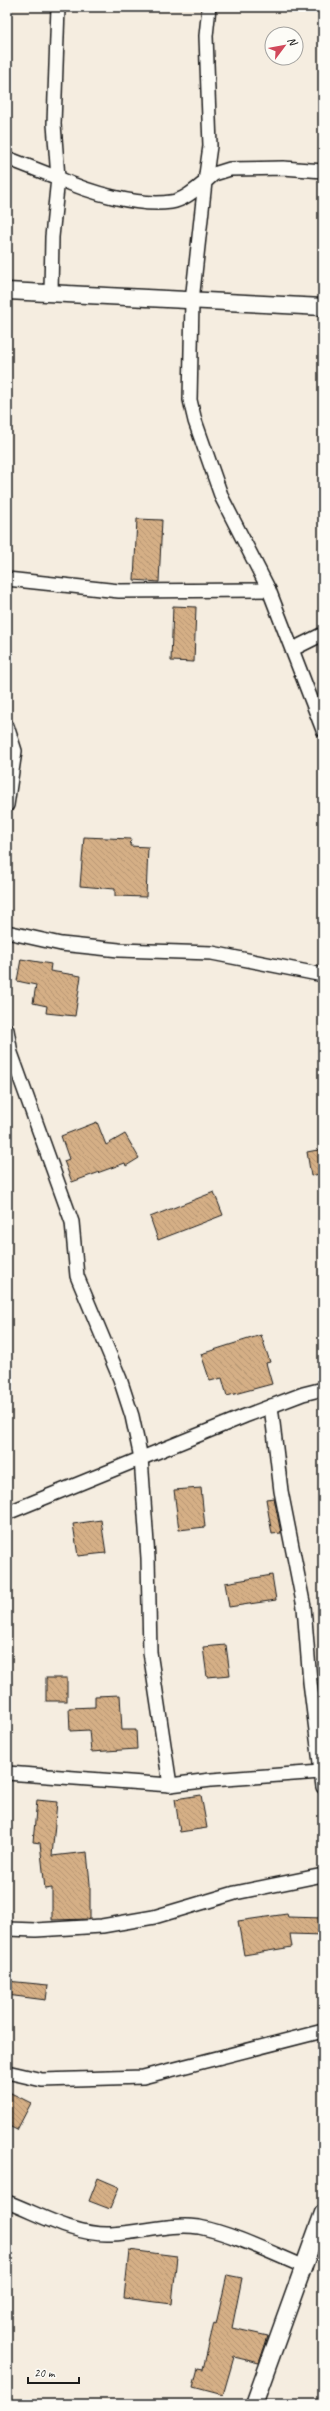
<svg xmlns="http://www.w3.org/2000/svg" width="330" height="2411" font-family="Caveat,sans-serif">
  <defs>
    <pattern id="building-back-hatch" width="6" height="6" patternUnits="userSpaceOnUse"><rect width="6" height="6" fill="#d5af86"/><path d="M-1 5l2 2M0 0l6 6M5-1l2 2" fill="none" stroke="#b69673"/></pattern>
  </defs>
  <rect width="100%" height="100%" fill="#f5ede0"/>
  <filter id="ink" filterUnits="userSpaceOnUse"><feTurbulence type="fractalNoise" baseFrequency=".025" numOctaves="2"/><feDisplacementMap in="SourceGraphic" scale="8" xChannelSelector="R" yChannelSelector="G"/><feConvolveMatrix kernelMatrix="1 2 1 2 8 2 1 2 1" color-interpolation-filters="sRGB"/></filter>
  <g filter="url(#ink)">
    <g fill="url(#building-back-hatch)" stroke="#1c1c1c">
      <path d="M137,519L162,520L159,582L134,580Z"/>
      <path d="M173,606L196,607L194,662L171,661Z"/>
      <path d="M84,837L131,839L130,846L148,847L146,897L115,896V889L80,886Z"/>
      <path d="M21,959L51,964L50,971L81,976L75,1016L46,1013L47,1006L33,1003L36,985L17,981Z"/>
      <path d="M97,1122L106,1145L125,1134L139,1158L126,1166L125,1163L72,1182L64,1161L69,1159L61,1136Z"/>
      <path d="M323,1149V1173L311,1176L307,1152Z"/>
      <path d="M214,1192L223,1215L158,1240L150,1217Z"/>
      <path d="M261,1335L270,1362L266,1363L272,1384L227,1396L222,1378L210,1381L201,1354Z"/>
      <path d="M201,1488L205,1527L179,1530L174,1490Z"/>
      <path d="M274,1498L281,1533L272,1534L266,1499Z"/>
      <path d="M101,1520L106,1553L78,1556L73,1524Z"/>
      <path d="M272,1575L276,1600L229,1607L225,1583Z"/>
      <path d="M226,1645L230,1675L207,1677L203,1647Z"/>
      <rect x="46" y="1678" width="21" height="23"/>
      <path d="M120,1695L122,1730H136L137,1749L91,1752L89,1730L70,1731L69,1708L95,1707V1696Z"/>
      <path d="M201,1795L207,1828L180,1832L175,1799Z"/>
      <path d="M37,1800L57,1802L52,1856L87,1852L90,1884V1919L52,1920V1888L45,1889L40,1843L33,1842Z"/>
      <path d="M287,1914L288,1917L323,1918V1935L290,1934L292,1947L244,1955L238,1921Z"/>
      <path d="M7,1981L48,1985L46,2000L7,1995Z"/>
      <path d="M7,2091L31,2103L17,2130L7,2125Z"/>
      <path d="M98,2178L119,2187L110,2209L89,2201Z"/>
      <path d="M129,2250L177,2256L172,2304L124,2298Z"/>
      <path d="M227,2275L242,2278L232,2328L268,2336L259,2363L234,2357L223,2395L193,2387L198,2368L203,2369L214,2323L216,2324Z"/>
    </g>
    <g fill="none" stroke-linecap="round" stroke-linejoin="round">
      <g stroke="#1c1c1c" stroke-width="16">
        <g id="minor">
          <path d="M58,7L54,124L58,178C88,192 138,207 171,202C184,200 195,190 205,182L210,146L206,36L209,7"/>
          <path d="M7,158L58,178L52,237L51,294"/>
          <path d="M323,171L283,168L230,169L214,174L205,182L192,301L190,400L195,421L222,498L269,590L323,730"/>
          <path d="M7,579L119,591L269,590"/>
          <path d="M293,649L323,634"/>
          <path d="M7,726L15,751L7,805"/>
          <path d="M7,932L61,944L119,950L212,953L323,975"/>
          <path d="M7,1030L11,1053L72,1222L77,1276L120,1379L132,1416L141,1458L148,1558L150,1652L170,1785"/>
          <path d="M271,1406L281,1491L304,1607L310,1682L323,1787"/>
          <path d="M7,1513L245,1416L303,1394L323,1389"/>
          <path d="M7,1773L170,1785L211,1780L321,1772"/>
          <path d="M7,1929L36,1930L102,1926L154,1917L235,1893L323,1875"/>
          <path d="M7,2072L42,2080L143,2077L323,2031"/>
          <path d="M7,2202C39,2214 76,2236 111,2234C141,2233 170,2223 199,2227C231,2233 274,2254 305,2267"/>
        </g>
      </g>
      <g stroke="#1c1c1c" stroke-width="19">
        <g id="tertiary">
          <path d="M7,291L323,307"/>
          <path d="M254,2404L323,2213"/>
        </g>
      </g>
      <use href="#minor" stroke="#fdfcf7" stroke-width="13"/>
      <use href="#tertiary" stroke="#fdfcf7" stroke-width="16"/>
    </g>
  </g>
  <rect width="330" height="2411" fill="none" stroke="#fdfcf7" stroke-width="24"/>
  <rect x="12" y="12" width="306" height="2387" fill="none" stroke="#1c1c1c" stroke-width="1.5" filter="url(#ink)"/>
  <g transform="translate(284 46) rotate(58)"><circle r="19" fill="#fdfcf7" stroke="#a3a29f"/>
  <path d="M0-3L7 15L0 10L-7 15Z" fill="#d1495b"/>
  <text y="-6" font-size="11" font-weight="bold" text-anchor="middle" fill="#1c1c1c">N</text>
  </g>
  <path d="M28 2377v6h51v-6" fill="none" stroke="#1c1c1c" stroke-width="2"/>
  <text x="34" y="2377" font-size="12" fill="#1c1c1c" stroke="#fdfcf7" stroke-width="3" paint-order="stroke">20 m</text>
</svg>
